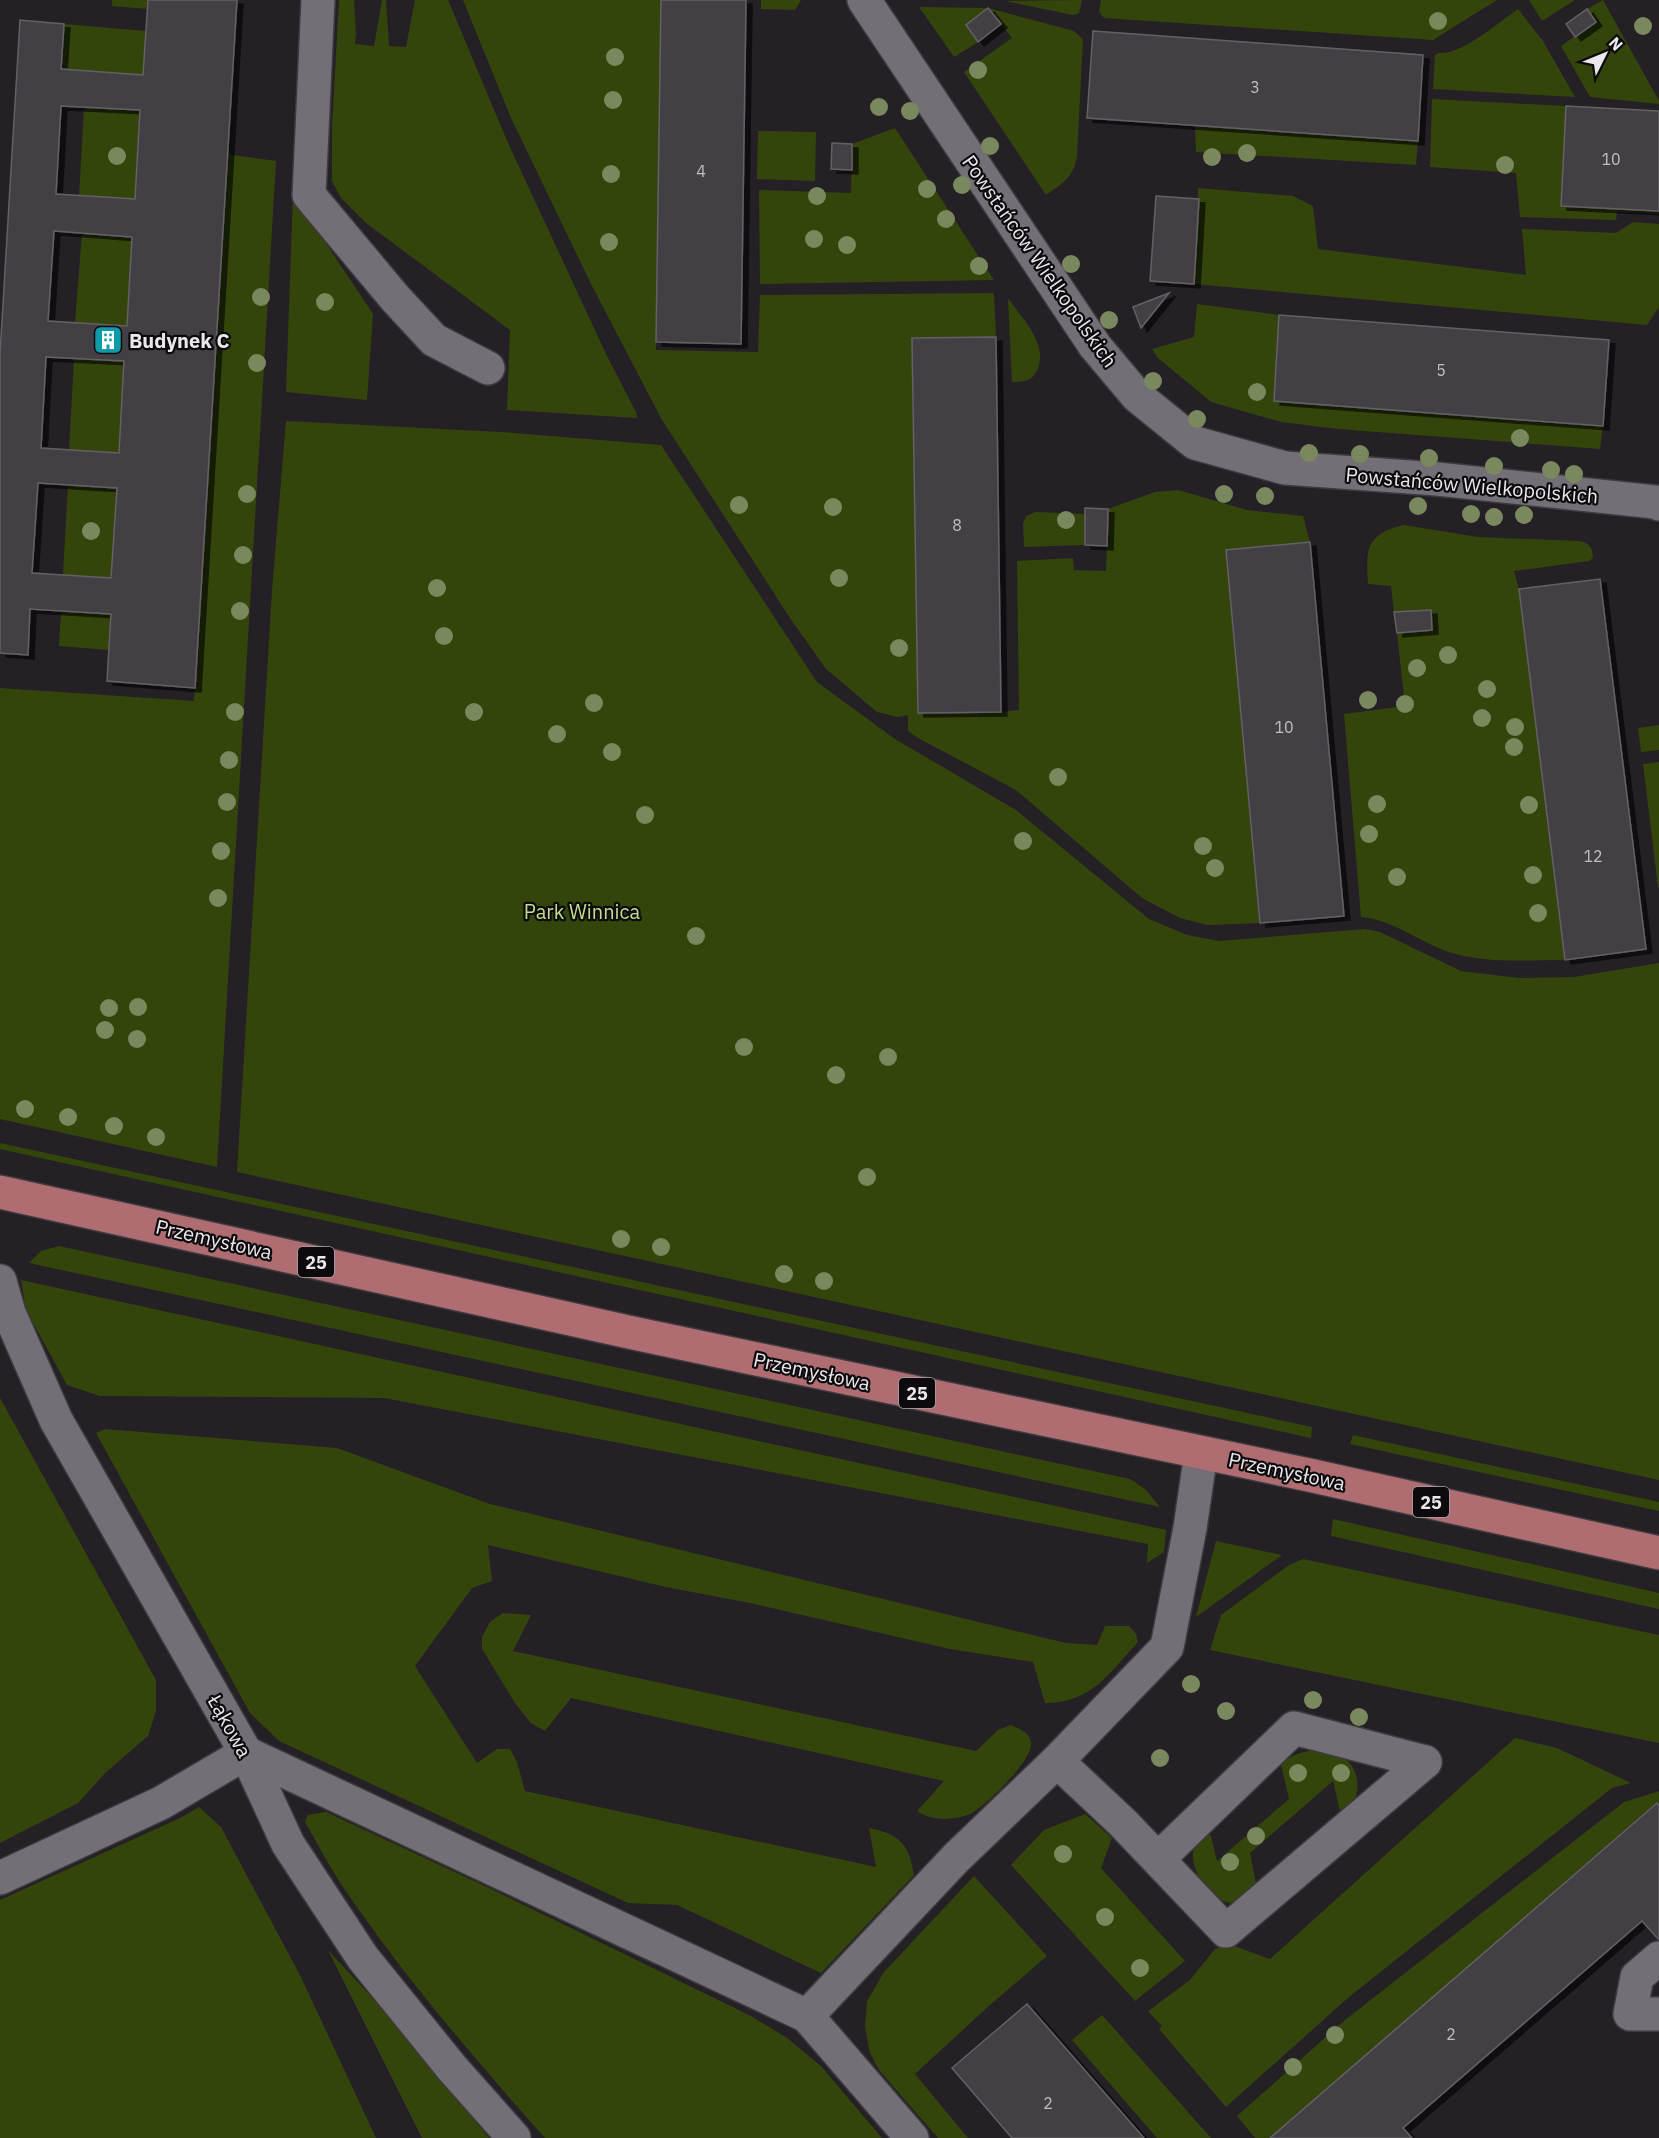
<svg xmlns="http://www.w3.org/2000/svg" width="1659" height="2138" font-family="'IBM Plex Sans',sans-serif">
  <defs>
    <filter id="shadow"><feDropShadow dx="6" dy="4" stdDeviation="0" flood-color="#0009"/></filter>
  </defs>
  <rect width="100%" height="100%" fill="#242025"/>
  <g fill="#34450c">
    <path d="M112,0H148V9L112,6Z"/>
    <path d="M339,0H354L356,33L355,44L374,46L382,0H386L389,46L406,47L415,0H448L508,143L607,356L636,412L637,418L507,410L510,330L366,223L341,198L332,181V126Z"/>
    <path d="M463,0H661L656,350L758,352L760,295L994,293L996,337L912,339L918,713L1001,712L1019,710L1017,561L1073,558L1074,570L1106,571L1108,509L1155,492L1178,490L1247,510L1303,516L1310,542L1226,551L1260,923L1207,925L1180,918L1142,898L1016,790L918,738L908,731V715L898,717L877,712L826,669L790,618L662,420L592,286L511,118Z"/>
    <path d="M761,0H801L795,10L761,9Z"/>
    <path d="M1082,0L1079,13L1073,15L1005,1Z"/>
    <path d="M1101,0H1497L1433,40L1104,18L1099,12Z"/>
    <path d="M1529,0H1575L1542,21Z"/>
    <path d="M1603,0L1659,101V104L1590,97L1561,46L1595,22L1587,9Z"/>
    <path d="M919,7L988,8L1074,31L1083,39L1077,156C1074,177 1062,184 1046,195L964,72L1012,38L989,8L966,25L978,42L954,57Z"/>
    <path d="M1518,9L1543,41L1575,97L1433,89L1435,55L1439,53C1462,55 1499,22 1518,9Z"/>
    <path d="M64,24L146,31L143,75L61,69Z"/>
    <path d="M1432,99L1566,106L1561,206L1659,211V214L1617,212L1616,220L1520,217L1516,173L1430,167Z"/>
    <path d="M84,108L140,110L135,199L79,196Z"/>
    <path d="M1195,126L1418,141L1416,165L1196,152Z"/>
    <path d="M895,128L994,280L760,284L759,190L851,193L852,144Z"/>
    <path d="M758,131L816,132L815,181L757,179Z"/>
    <path d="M226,154L276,161L217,1167L0,1119V688L194,701Z"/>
    <path d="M1198,188L1293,196L1313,206L1318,249L1526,275L1522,229L1616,233L1633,222L1659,224V307L1647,325L1194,284Z"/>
    <path d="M293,194L373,314L367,400L286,392Z"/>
    <path d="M82,233L132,237L127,326L75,323Z"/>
    <path d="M1008,298C1021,317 1048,344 1038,368C1033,381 1025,382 1012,382Z"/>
    <path d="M1197,304L1279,315L1274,401L1603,426L1600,449L1338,429L1281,422L1211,402L1158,358L1152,349L1194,337Z"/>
    <path d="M74,359L124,361L119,453L69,450Z"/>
    <path d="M286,421L501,432L661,445L817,682L895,739L1016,810L1149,919L1187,935L1219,941L1365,929L1380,932L1461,971L1519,978L1574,977L1659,963V1480L237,1172L272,590Z"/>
    <path d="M68,485L117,488L111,578L63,575Z"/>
    <path d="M1036,512L1085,514V545L1024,547L1023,524L1026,516Z"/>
    <path d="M1404,525L1478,537L1579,541C1590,543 1592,547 1593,558L1589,561L1514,571L1519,589L1565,960C1526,960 1483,964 1446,951C1416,940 1393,920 1361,917L1344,714L1405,706L1397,633L1432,630L1430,610L1394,612L1391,586L1368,584C1366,550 1365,534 1404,525Z"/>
    <path d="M61,611L111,614L109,650L59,646Z"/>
    <path d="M1659,725V750L1641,752L1638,728Z"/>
    <path d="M1659,762V887H1658L1643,764Z"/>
    <path d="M0,1143L1312,1427L1311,1438L0,1149Z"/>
    <path d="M59,1246L1130,1479L1145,1489L1160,1507L29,1263L41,1251Z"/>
    <path d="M21,1280L1166,1530L1164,1552L1147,1563L1148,1544L384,1398L100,1396L67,1385L26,1310Z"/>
    <path d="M0,1398L156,1680V1711L148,1736L105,1773L78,1803L0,1843Z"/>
    <path d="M105,1429L337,1448L490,1504L1066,1643L1097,1645L1105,1626H1129L1136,1634L1138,1642C1109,1673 1092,1703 1045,1703L1033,1662L950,1649L750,1603L666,1587L488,1545L492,1581L472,1588L415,1666L477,1763L497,1749H510L517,1762L525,1791L876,1867L869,1828C900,1834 909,1844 914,1875L821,1973L677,1905L628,1903L279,1741L250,1713L96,1433Z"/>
    <path d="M1353,1435L1659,1502V1511L1350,1444Z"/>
    <path d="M1333,1519L1659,1593V1609L1331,1536Z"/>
    <path d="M1216,1541L1282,1555L1196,1617Z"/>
    <path d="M1303,1559L1659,1635V1743L1210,1650L1221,1615L1289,1565Z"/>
    <path d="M503,1613L531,1615L513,1651L976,1751L998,1730L1011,1725C1019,1729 1029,1732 1031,1742C1035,1758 984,1808 970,1814C953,1821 931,1821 917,1811L944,1781L571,1698L545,1731L531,1723L515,1703L482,1649V1637L490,1622Z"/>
    <path d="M1515,1738L1557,1748L1631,1783L1612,1788L1349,1997L1226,2107L1159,2029L1162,2026L1148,2011L1190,1980L1215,1949L1225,1946H1234L1270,1959Z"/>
    <path d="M1318,1750C1326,1752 1335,1754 1342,1757C1358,1765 1362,1790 1352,1805C1349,1808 1345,1812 1341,1815L1333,1781L1250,1853L1257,1889C1251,1893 1244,1900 1237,1902C1213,1909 1187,1868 1194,1847C1196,1839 1203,1834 1209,1829L1217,1861L1289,1799L1281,1765C1291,1754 1304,1751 1318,1750Z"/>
    <path d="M1659,1791V1806L1656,1803L1270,2138H1255L1237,2116L1345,2020L1624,1802Z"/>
    <path d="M199,1807L221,1827L301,1977L376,2138H0V1900L180,1818Z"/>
    <path d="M326,1812L489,1888L751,2016L787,2038L821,2066L882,2138H545C472,2056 400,1972 339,1881C327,1862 316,1841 305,1822L308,1815Z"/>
    <path d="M1085,1814L1112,1838L1101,1868L1185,1961L1135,2001L1011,1865L1044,1830Z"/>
    <path d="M974,1876L1047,1956L990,2005L915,2074L968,2138H938L879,2070L870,2053L865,2027L867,2001L884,1972Z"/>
    <path d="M328,1950L391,2018L489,2138H422Z"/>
    <path d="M1102,2015L1211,2138H1157L1072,2040Z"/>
  </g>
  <g fill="#433f45" stroke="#656066" stroke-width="1.5" fill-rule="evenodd" filter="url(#shadow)">
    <path d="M148,0H237L195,688L107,681L111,614L30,609L28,655L0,653V354L20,20L64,24L61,69L143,75ZM61,106L140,110L135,199L56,194ZM54,231L132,237L127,326L48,321ZM46,357L124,361L119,453L41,448ZM38,483L117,488L111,578L32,573Z"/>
    <path d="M661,0H746L741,344L656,342Z"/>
    <path d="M988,8L1001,24L978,42L966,25Z"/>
    <path d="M1587,9L1596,22L1575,37L1566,24Z"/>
    <path d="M1093,31L1423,55L1418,141L1087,118Z"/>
    <path d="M1566,106L1659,111V211L1561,206Z"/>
    <path d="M832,143L852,144V170L831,169Z"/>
    <path d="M1156,196L1199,199L1194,284L1150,281Z"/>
    <path d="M1169,293L1141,328L1133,307Z"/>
    <path d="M1279,315L1609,340L1603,426L1274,401Z"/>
    <path d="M996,337L1001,712L918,713L912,338Z"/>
    <path d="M1085,508L1108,509L1107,546L1085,545Z"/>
    <path d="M1310,542L1344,916L1260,923L1226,550Z"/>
    <path d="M1600,579L1646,949L1565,960L1519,589Z"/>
    <path d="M1431,610L1432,630L1397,633L1394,612Z"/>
    <path d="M1657,1803L1659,1806V1940L1642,1921L1403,2128L1412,2138H1270Z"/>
    <path d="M1027,2004L1144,2138H1012L952,2068Z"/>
  </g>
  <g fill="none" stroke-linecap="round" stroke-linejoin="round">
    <g stroke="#3e3b3f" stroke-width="36">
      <g id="minor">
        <path d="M318,0L309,195L395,298L434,340L488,368"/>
        <path d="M864,0L1095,346L1137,396L1195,443L1285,468L1437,479L1655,502L1659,504"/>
        <path d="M0,1281L9,1313L56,1420L246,1753L288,1844L363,1958L452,2068L514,2138"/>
        <path d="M1057,1761L1123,1823L1226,1931L1425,1762"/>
        <path d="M1158,1859L1294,1728L1425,1762"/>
        <path d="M0,1878L161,1803L246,1753L807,2016L956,1858L1057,1761L1167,1647L1190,1528L1201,1453"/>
        <path d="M1659,1958L1637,1977L1630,2014H1659"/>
        <path d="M807,2016L912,2138"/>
      </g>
    </g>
    <g stroke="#3e3b3f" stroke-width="36">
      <path id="major" d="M0,1192L633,1333L1309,1475L1659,1553"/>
    </g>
    <use href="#minor" stroke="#746f76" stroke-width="33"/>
    <use href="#major" stroke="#af6d72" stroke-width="33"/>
  </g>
  <g fill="#7a885d">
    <circle cx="1438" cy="21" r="9"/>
    <circle cx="1643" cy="26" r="9"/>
    <circle cx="615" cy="57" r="9"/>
    <circle cx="978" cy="70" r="9"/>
    <circle cx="613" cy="100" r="9"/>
    <circle cx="879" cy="107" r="9"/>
    <circle cx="910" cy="111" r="9"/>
    <circle cx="990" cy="146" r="9"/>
    <circle cx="1247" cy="153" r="9"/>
    <circle cx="117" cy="156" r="9"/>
    <circle cx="1212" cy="157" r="9"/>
    <circle cx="1505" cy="165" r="9"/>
    <circle cx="611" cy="174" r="9"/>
    <circle cx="962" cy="185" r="9"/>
    <circle cx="927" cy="189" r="9"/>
    <circle cx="817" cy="196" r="9"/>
    <circle cx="946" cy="219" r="9"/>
    <circle cx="814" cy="239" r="9"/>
    <circle cx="609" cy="242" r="9"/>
    <circle cx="847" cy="245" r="9"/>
    <circle cx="1071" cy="264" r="9"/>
    <circle cx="979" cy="266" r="9"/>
    <circle cx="261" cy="297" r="9"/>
    <circle cx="325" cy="302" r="9"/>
    <circle cx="1109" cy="320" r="9"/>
    <circle cx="257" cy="363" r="9"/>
    <circle cx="1153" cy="381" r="9"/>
    <circle cx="1257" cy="392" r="9"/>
    <circle cx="1197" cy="419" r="9"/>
    <circle cx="1520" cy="438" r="9"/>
    <circle cx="1309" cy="453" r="9"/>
    <circle cx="1360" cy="454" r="9"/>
    <circle cx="1429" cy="458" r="9"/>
    <circle cx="1494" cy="466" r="9"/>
    <circle cx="1551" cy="470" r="9"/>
    <circle cx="1574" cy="474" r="9"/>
    <circle cx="247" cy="494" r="9"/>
    <circle cx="1224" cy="494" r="9"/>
    <circle cx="1265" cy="496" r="9"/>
    <circle cx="739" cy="505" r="9"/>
    <circle cx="1418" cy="506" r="9"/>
    <circle cx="833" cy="507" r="9"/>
    <circle cx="1471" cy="514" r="9"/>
    <circle cx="1524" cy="515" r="9"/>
    <circle cx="1494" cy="517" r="9"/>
    <circle cx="1066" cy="520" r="9"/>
    <circle cx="91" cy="531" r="9"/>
    <circle cx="243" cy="555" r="9"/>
    <circle cx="839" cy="578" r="9"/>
    <circle cx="437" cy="588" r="9"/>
    <circle cx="240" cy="611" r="9"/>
    <circle cx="444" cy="636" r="9"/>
    <circle cx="899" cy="648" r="9"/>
    <circle cx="1448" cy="655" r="9"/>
    <circle cx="1417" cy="668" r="9"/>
    <circle cx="1487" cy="689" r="9"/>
    <circle cx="1368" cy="700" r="9"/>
    <circle cx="594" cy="703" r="9"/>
    <circle cx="1405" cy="704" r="9"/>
    <circle cx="235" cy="712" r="9"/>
    <circle cx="474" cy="712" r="9"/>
    <circle cx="1482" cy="718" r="9"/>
    <circle cx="1515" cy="727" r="9"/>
    <circle cx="557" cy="734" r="9"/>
    <circle cx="1514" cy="747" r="9"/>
    <circle cx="612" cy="752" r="9"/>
    <circle cx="229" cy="760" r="9"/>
    <circle cx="1058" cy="777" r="9"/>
    <circle cx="227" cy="802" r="9"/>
    <circle cx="1377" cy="804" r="9"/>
    <circle cx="1529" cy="805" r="9"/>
    <circle cx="645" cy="815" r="9"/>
    <circle cx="1369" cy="834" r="9"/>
    <circle cx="1023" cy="841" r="9"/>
    <circle cx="1203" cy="846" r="9"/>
    <circle cx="221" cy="851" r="9"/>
    <circle cx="1215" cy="868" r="9"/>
    <circle cx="1533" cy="875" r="9"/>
    <circle cx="1397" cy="877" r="9"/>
    <circle cx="218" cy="898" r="9"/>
    <circle cx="1538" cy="913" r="9"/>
    <circle cx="696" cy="936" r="9"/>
    <circle cx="138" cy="1007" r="9"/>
    <circle cx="109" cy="1008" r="9"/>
    <circle cx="105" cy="1030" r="9"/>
    <circle cx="137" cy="1039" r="9"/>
    <circle cx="744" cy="1047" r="9"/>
    <circle cx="888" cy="1057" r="9"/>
    <circle cx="836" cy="1075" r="9"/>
    <circle cx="25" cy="1109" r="9"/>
    <circle cx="68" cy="1117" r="9"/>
    <circle cx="114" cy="1126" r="9"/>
    <circle cx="156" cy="1137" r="9"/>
    <circle cx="867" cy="1177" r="9"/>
    <circle cx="621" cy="1239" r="9"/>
    <circle cx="661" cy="1247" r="9"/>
    <circle cx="784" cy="1274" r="9"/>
    <circle cx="824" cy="1281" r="9"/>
    <circle cx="1191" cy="1684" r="9"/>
    <circle cx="1313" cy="1700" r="9"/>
    <circle cx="1226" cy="1711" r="9"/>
    <circle cx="1359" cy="1717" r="9"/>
    <circle cx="1160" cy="1758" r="9"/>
    <circle cx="1298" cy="1773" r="9"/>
    <circle cx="1341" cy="1773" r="9"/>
    <circle cx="1256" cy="1836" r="9"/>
    <circle cx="1063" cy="1854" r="9"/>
    <circle cx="1230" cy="1862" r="9"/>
    <circle cx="1105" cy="1917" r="9"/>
    <circle cx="1140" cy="1968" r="9"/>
    <circle cx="1335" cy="2035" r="9"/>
    <circle cx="1293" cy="2067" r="9"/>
  </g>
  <defs>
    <g id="building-square" transform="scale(1.5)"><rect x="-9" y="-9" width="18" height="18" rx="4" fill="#0f9aa8" stroke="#0c0a0d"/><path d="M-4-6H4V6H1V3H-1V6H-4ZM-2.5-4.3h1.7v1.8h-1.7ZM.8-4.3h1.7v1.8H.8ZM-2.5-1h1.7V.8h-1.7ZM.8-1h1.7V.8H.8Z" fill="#fff"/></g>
  </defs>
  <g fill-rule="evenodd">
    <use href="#building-square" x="108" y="340"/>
  </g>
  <g text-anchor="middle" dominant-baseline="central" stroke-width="4.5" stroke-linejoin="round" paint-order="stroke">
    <g font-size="16" fill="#c1bec2">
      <text x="1255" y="87">3</text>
      <text x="1611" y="159">10</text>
      <text x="701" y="171">4</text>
      <text x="1441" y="370">5</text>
      <text x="957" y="525">8</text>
      <text x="1284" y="727">10</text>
      <text x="1593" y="856">12</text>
      <text x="1451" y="2034">2</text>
      <text x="1048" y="2103">2</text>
    </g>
    <g fill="#0c0a0d" stroke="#a8a5a9" stroke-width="1.5">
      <rect x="298" y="1247" width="36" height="30" rx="4.5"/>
      <rect x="899" y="1378" width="36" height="30" rx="4.5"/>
      <rect x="1413" y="1487" width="36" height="30" rx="4.5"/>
    </g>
    <g font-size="18" font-weight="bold" fill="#ebe8ec">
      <text x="316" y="1262">25</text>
      <text x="917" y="1393">25</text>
      <text x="1431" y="1502">25</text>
    </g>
    <g font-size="20" fill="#ebe8ec" stroke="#0c0a0d">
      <text transform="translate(1040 261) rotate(55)">Powstańców Wielkopolskich</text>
      <text transform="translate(1472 485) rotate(5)">Powstańców Wielkopolskich</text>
      <text transform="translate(214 1239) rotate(13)">Przemysłowa</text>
      <text transform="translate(812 1371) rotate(12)">Przemysłowa</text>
      <text transform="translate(1287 1471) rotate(12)">Przemysłowa</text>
      <text transform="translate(230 1726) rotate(61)">Łąkowa</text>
    </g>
    <g font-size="20" font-weight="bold" fill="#ebe8ec" stroke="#0c0a0d" text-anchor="start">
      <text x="129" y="340">Budynek C</text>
    </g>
    <g font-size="20" fill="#c1de8b" stroke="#0c0a0d">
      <text x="582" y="911">Park Winnica</text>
    </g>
  </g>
  <g transform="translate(1605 54) rotate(47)" stroke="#0c0a0d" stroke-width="4.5" paint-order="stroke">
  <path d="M0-4.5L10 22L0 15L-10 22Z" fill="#ebe8ec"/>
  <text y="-9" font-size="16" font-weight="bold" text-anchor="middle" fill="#ebe8ec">N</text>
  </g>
</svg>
